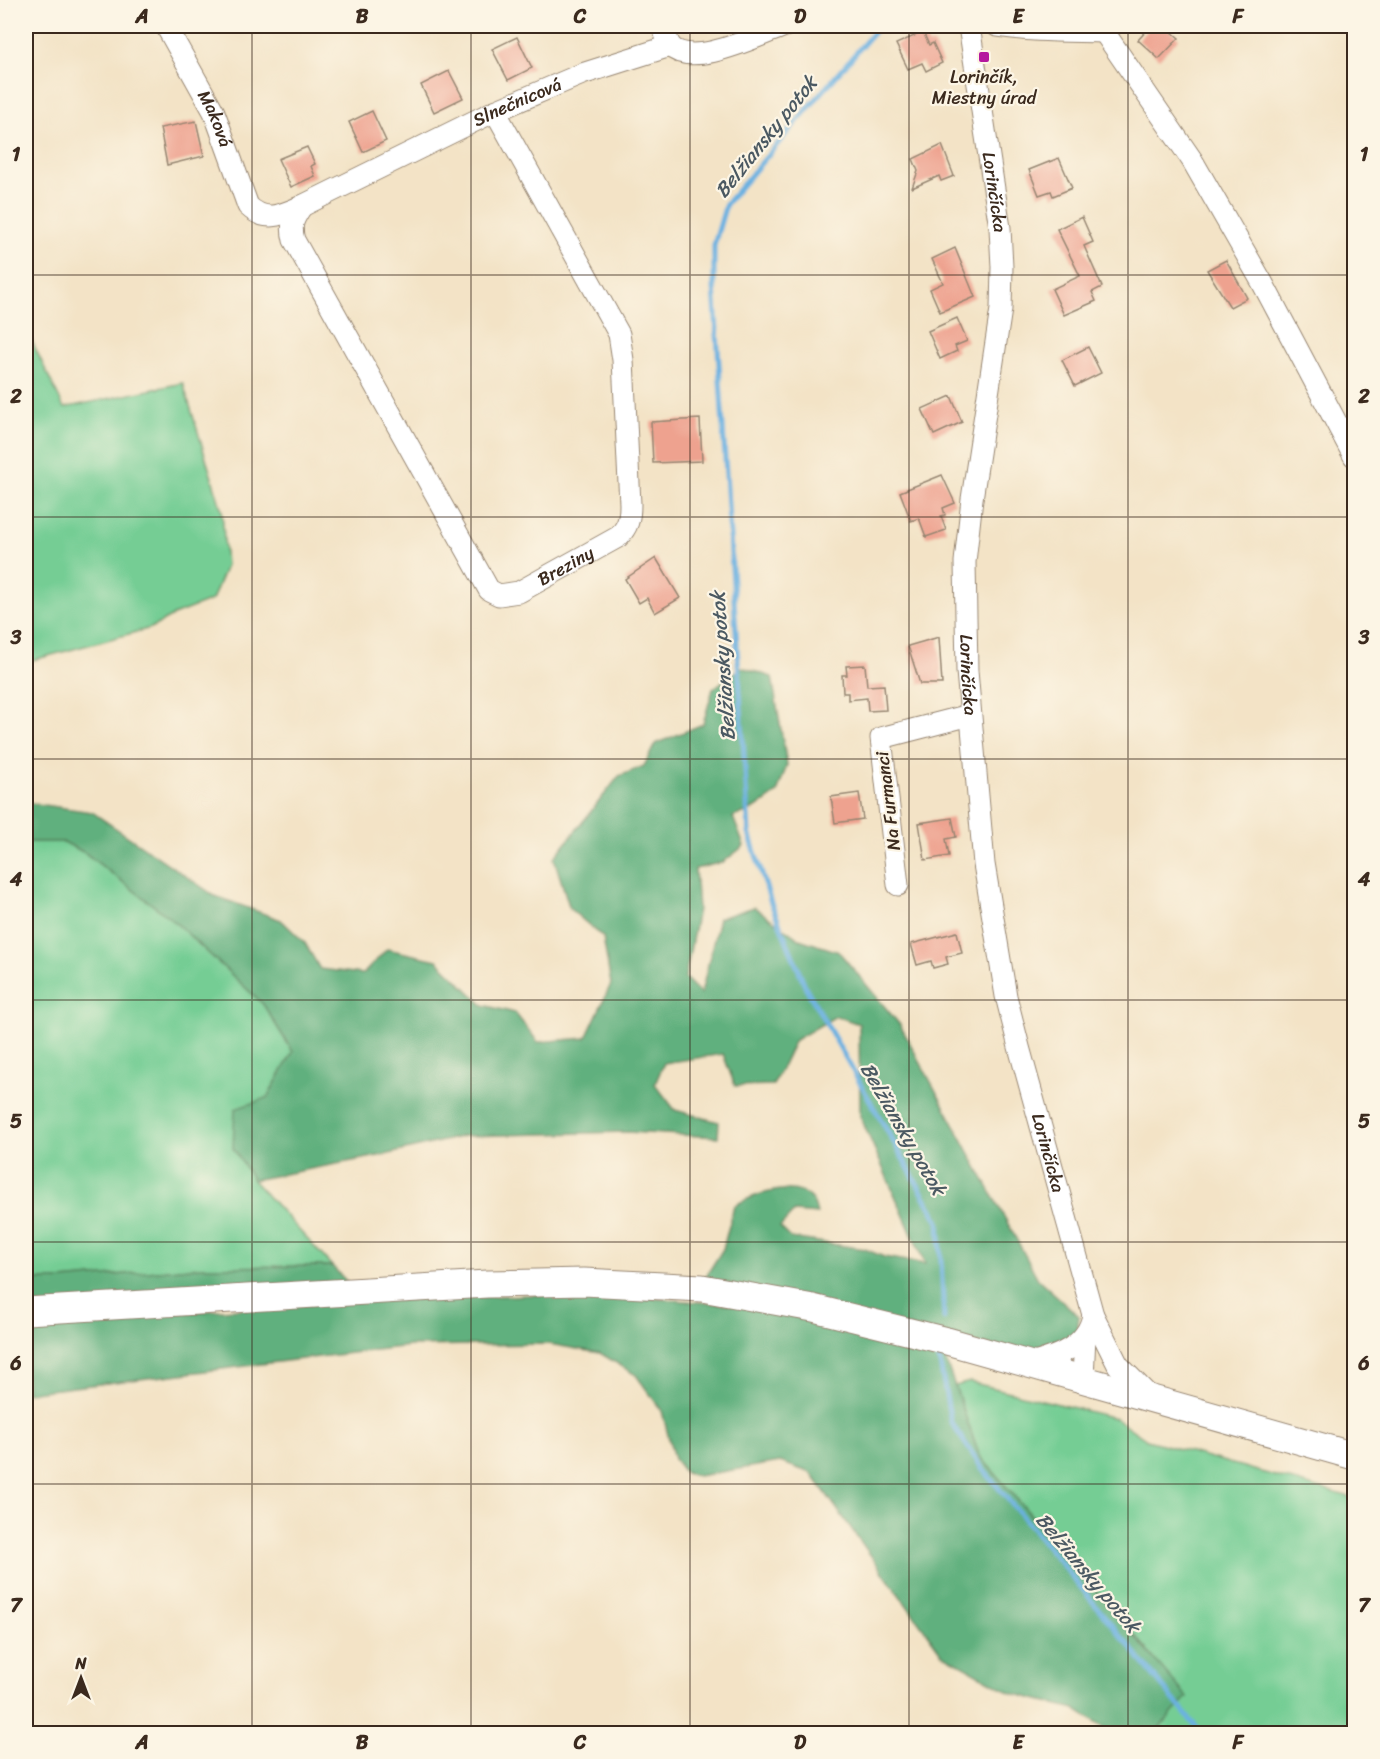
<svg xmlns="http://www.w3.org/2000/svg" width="1380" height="1759" font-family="Sriracha,sans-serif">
  <rect width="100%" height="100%" fill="#fcf5e5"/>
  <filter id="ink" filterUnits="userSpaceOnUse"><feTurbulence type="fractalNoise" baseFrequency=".0167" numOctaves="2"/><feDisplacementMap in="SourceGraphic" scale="12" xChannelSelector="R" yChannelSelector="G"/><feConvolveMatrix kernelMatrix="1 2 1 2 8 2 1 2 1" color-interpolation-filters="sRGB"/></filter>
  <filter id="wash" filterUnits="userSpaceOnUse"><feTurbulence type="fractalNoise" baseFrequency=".008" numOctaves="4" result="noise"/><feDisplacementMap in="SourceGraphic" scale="24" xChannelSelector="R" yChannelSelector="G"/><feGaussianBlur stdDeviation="1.35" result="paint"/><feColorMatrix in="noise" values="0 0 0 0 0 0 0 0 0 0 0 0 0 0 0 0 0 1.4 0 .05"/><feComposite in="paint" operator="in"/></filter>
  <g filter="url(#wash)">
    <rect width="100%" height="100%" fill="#f3e3c6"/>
    <g fill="#75cd94" stroke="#587c59" stroke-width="1.5">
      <path d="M26,329L64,408L183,383L222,511L226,566L212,600L176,614L151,628L26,662Z"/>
      <path d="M26,842H64L85,853L175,922L263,1004L293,1052L267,1098L233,1148L253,1180L332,1266L201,1267L62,1280H26Z"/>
      <path d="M970,1382L1115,1418L1147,1440L1354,1498V1733H1148L1156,1730L1147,1649L979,1455L955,1386Z"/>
    </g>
    <g fill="#60b07e" stroke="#4e6d4e" stroke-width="1.5">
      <path d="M741,667L772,677L787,765L777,793L756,808L733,817L744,846L723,862L695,869L698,909L685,978L701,994L719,918L754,907L799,939L839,952L900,1025L1038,1279L1079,1316L1077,1334L1052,1352L1031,1356L704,1279L723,1249L734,1206C751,1195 797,1179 812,1200C815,1203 816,1210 817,1214L794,1212L780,1227L791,1238L865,1249L884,1257L925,1264L860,1116L859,1024L836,1016L795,1040L773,1085L735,1086L723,1054L664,1063L655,1084L675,1110L719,1122L718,1137L627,1132L464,1136L389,1154L253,1180L233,1148L235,1109L267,1098L293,1052L263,1004L175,922L85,853L64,842H26V805L30,803L92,812L215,896L281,920L305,943L320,969L363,974L387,949L437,960L483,1005L515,1013L538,1042L586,1038L611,984L603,937L570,909L554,858L619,776L644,766L655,744L703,724L713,689Z"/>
      <path d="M332,1266L350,1285L26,1307V1280H62L201,1267Z"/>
      <path d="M584,1293L750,1306L885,1336L945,1358L979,1455L1187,1697L1156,1731L1148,1733H1112L1075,1709L1011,1693L942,1654L811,1473L780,1462L698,1476L685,1473L674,1459L662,1411L636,1375L600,1353L549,1344L409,1346L26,1393V1322L365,1301Z"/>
    </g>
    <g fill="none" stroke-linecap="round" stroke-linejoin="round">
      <g stroke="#6ab1e1" stroke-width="5">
        <path d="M879,26L726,204L714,245V286L749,833L771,903L806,988L939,1222L944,1318"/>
        <path d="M939,1358L951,1422L982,1468L1202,1734"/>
      </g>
    </g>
    <g id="blocks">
      <g fill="#eea28f">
        <path d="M1151,26H1165L1179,38L1159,59L1138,40Z"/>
        <path d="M923,32L929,45L933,43L942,63L926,71L922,63L908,69L896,44Z"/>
        <path d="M517,37L532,68L508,80L492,49Z"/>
        <path d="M449,71L463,98L434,112L421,85Z"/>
        <path d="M372,111L386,141L363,152L349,122Z"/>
        <path d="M196,121L204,156L167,165L160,128Z"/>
        <path d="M942,145L954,176L941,181L939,176L912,188L918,171L913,159Z"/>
        <path d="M307,147L315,164L311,166L315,176L291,187L278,159Z"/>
        <path d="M1059,158L1072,188L1053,196L1051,191L1039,195L1029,170Z"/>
        <path d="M1082,217L1093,242L1084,246L1102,287L1092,292L1096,301L1064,315L1052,289L1080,276L1057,229Z"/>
        <path d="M955,248L975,297L940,312L930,289L943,283L932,259Z"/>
        <path d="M1226,260L1247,298L1230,307L1207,270Z"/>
        <path d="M957,318L967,341L955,346L957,351L940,359L928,331Z"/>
        <path d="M1088,347L1101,373L1075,386L1062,360Z"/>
        <path d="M951,396L962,422L934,435L922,409Z"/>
        <path d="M700,419L702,461L653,463L651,422Z"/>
        <path d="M942,475L955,503L943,508L945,515L941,516L946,530L926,537L919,518L911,521L900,492Z"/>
        <path d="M656,558L680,598L655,613L647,598L639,603L625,579Z"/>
        <path d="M939,637L942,684H920L908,646Z"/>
        <path d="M865,665L867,686L884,685L886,710L868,711L867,698L848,700V693H843L842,675H847L846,666Z"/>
        <path d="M859,793L863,819L835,823L831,797Z"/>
        <path d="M952,818L956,837L946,839L949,856L925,860L919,823Z"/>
        <path d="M957,932L962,953L946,957L948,964L933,968L931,961L917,965L911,944Z"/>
      </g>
    </g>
  </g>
  <g filter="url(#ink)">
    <use href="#blocks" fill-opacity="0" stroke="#978672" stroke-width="1.5"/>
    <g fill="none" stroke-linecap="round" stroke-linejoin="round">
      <g stroke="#978672" stroke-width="23">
        <g id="minor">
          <path id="s1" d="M166,26L214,112L248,206C266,223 281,215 302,206L495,111L582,74L670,46C693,69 758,35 785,26"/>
          <path d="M662,26L670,46"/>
          <path id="s2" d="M969,26L1000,228L1002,267L1001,309L972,499L965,562L967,671L984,864L1006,996L1019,1047L1093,1315L1118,1365L1149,1396"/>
          <path d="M997,26C1032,32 1068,31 1104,32L1111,26"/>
          <path d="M1104,32L1192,160L1262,282L1354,456"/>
          <path id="s3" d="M302,206C293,219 290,225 294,240L489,590L499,595L519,592L618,537C628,527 630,519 630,504L623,360L619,334L495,111"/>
          <path d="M898,885L881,738L970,715"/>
          <path d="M1030,1364C1057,1357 1088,1346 1093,1315"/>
          <path d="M1083,1379L1085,1335"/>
        </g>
      </g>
      <g stroke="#978672" stroke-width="29">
        <path id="major" d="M26,1311L487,1284L584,1282L702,1288L813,1308L947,1341L1354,1456"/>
      </g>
      <use href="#minor" stroke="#fff" stroke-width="21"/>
      <use href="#major" stroke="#fff" stroke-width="27"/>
    </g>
  </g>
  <path fill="none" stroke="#3b2a1e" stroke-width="1.5" stroke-opacity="0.55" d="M252,26V1734M471,26V1734M690,26V1734M909,26V1734M1128,26V1734M26,275H1354M26,517H1354M26,759H1354M26,1000H1354M26,1242H1354M26,1484H1354"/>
  <rect fill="#b5179e" stroke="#fcf5e5" stroke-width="2" x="978" y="51" width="12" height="12" rx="3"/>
  <g text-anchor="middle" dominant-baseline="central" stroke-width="4.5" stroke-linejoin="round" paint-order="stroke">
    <g font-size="18" fill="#3b2a1e" stroke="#fcf5e5">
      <text x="984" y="77">Lorinčík,<tspan x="984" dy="21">Miestny úrad</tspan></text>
    </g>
    <g font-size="18" fill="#3b2a1e" stroke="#fcf5e5">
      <text stroke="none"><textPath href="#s1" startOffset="496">Slnečnicová</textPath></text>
      <text stroke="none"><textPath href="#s1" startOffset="105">Maková</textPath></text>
      <text stroke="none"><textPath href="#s2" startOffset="168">Lorinčícka</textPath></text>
      <text stroke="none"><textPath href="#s3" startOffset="522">Breziny</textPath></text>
      <text stroke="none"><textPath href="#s2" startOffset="654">Lorinčícka</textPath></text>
      <text transform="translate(888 801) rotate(-97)">Na Furmanci</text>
      <text stroke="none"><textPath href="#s2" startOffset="1140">Lorinčícka</textPath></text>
    </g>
    <g font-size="20" font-style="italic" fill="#4b5962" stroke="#fcf5e5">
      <text transform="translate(766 137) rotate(-51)">Belžiansky potok</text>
      <text transform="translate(723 666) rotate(-94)">Belžiansky potok</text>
      <text transform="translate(903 1129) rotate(60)">Belžiansky potok</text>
      <text transform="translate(1088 1573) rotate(50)">Belžiansky potok</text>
    </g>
  </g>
  <rect width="1380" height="1759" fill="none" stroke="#fcf5e5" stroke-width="66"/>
  <g transform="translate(81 1678)" stroke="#fcf5e5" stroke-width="4.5" paint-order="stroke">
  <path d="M0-4.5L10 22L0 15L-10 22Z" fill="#3b2a1e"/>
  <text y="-9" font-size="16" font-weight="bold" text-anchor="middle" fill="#3b2a1e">N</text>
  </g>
  <rect x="33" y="33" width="1314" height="1693" fill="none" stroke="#3b2a1e" stroke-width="2"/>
  <g font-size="20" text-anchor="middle" font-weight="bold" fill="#3b2a1e">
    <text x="142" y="23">A</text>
    <text x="362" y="23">B</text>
    <text x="580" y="23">C</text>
    <text x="800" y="23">D</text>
    <text x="1018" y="23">E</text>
    <text x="1238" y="23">F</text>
    <text x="16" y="161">1</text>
    <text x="1364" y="161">1</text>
    <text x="16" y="403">2</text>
    <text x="1364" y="403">2</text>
    <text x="16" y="644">3</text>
    <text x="1364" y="644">3</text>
    <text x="16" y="886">4</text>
    <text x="1364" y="886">4</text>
    <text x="16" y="1128">5</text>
    <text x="1364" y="1128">5</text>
    <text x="16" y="1370">6</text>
    <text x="1364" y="1370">6</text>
    <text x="16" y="1612">7</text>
    <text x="1364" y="1612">7</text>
    <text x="142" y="1749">A</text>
    <text x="362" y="1749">B</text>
    <text x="580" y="1749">C</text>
    <text x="800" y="1749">D</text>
    <text x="1018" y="1749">E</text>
    <text x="1238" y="1749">F</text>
  </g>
</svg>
